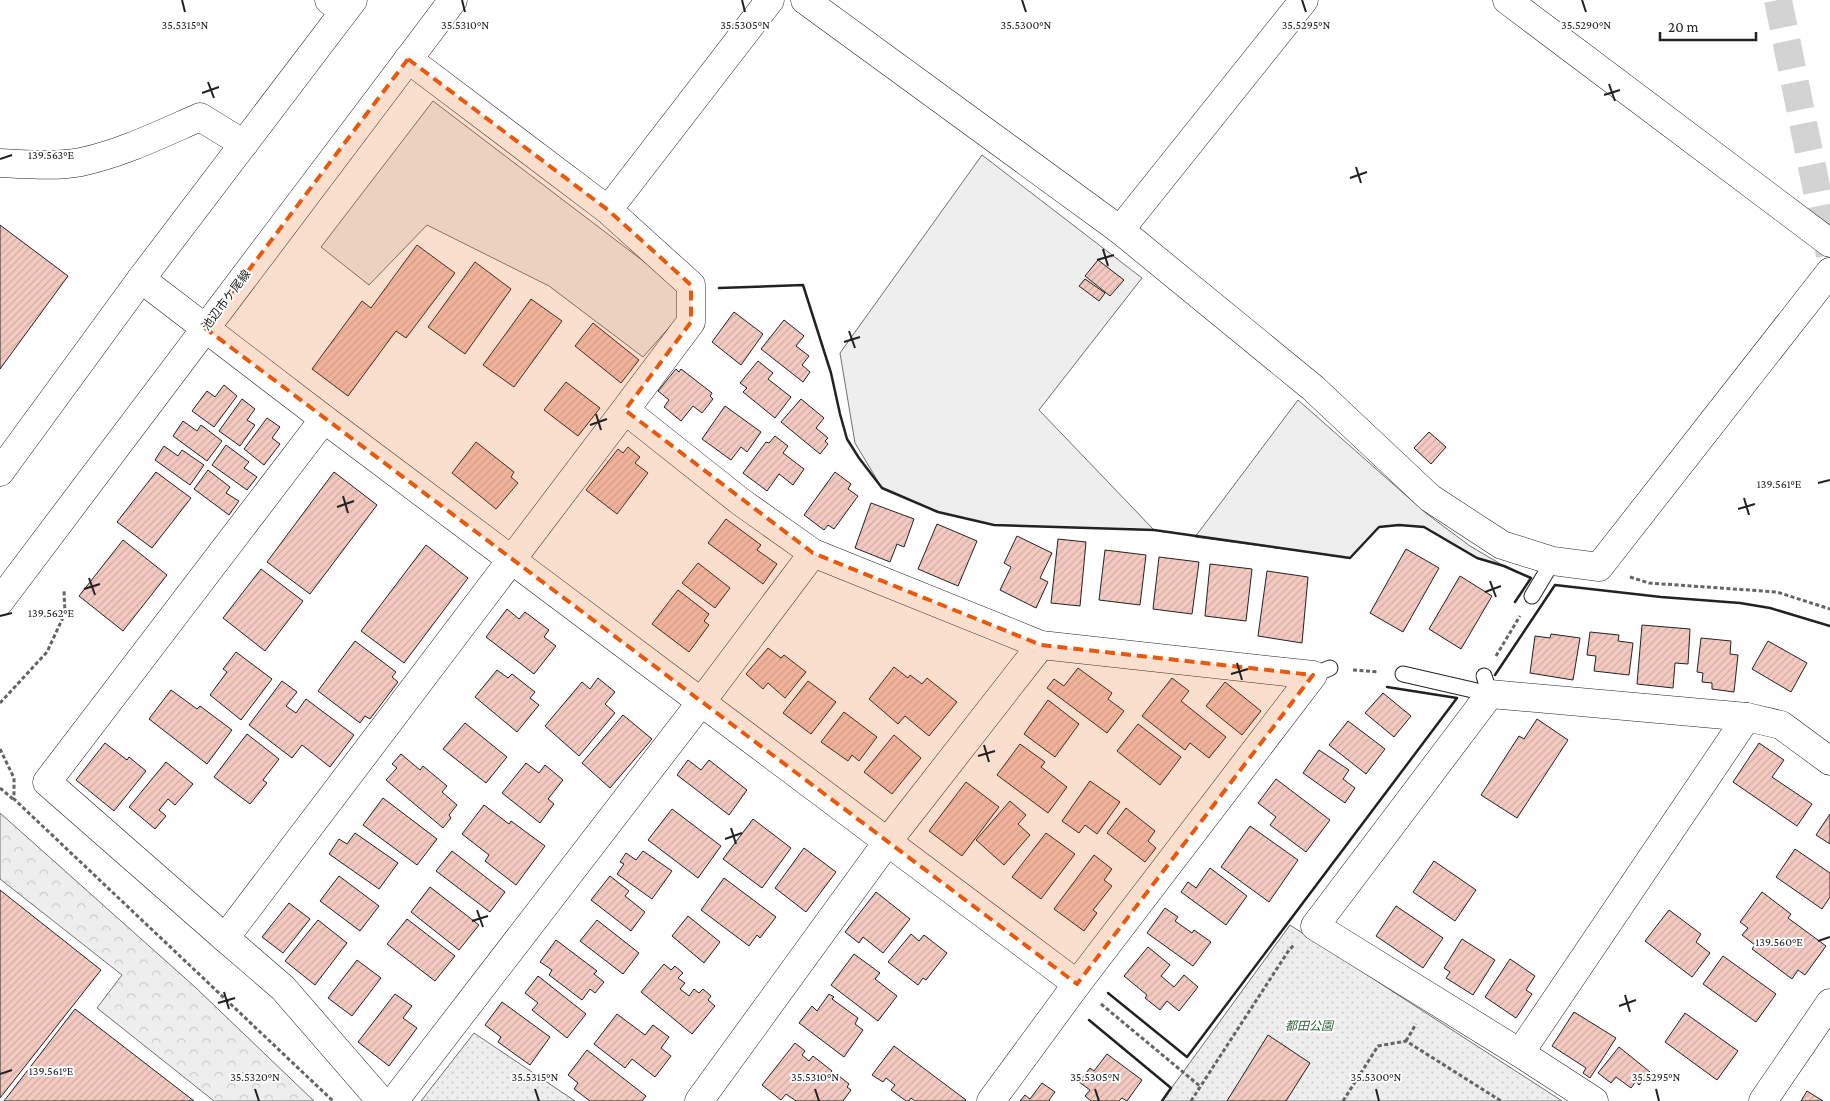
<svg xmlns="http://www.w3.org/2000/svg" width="1830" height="1101" font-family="'Crimson Pro','Noto Sans JP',serif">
  <defs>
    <pattern id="forest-crowns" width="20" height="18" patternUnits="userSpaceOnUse" patternTransform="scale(1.25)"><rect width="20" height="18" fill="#eee"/><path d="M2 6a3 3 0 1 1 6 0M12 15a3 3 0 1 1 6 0" fill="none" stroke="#ccc"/></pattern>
    <pattern id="park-dots" width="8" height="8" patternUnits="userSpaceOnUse" patternTransform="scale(1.25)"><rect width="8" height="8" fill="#eee"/><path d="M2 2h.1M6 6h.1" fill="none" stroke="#ccc" stroke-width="1.8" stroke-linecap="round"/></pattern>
    <pattern id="building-hatch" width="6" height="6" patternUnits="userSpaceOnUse" patternTransform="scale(1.25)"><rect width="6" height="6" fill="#f3c9c0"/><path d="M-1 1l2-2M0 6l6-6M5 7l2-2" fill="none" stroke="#d0aca5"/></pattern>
  </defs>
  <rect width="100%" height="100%" fill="#fff"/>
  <g fill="#eee" stroke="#6f6f6f">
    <path d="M433,101L680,289L682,313L643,357L549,286L427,225L369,285L321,247Z"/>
    <path d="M982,155L1142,278L1039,410L1154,530L994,525L938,512L882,488L855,443L840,353Z"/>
    <path d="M1298,400L1427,514L1470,546L1504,566L1477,558L1424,527L1399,525L1379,527L1350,558L1195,537Z"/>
  </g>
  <path fill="url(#forest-crowns)" stroke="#6f6f6f" d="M0,813L195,987L314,1101H214L97,1008L122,975L0,879Z"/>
  <g fill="url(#park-dots)" stroke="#6f6f6f">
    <path d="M1290,925L1562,1101H1162Z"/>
    <path d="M474,1033L575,1101H421Z"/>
  </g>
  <g fill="url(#building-hatch)" stroke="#222">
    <path d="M0,225L68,276L0,369Z"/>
    <path d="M417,245L455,273L406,338L396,331L348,396L312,369L362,301L371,308Z"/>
    <path d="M1098,260L1124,280L1110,296L1085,276Z"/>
    <path d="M475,262L511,289L465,354L428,327Z"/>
    <path d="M1085,279L1105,293L1099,301L1079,286Z"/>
    <path d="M531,299L562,321L514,387L483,365Z"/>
    <path d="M734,312L763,334L741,365L712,342Z"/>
    <path d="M784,320L804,336L796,346L809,356L802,365L810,372L803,382L761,349Z"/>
    <path d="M593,323L639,360L621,383L575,346Z"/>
    <path d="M758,361L773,373L768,379L791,397L775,418L743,392L747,388L740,383Z"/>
    <path d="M676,369L679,372L681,369L712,393L710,396L713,399L702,413L693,406L681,421L664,407L669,400L658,391Z"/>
    <path d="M566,382L600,408L578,436L544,410Z"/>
    <path d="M224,385L237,396L214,427L192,411L207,391L215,397Z"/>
    <path d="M242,399L255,409L247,420L255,425L240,446L219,431Z"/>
    <path d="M801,399L824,418L816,428L828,438L825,441L828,444L820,454L781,422Z"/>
    <path d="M725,406L761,432L747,452L741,447L731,460L702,439Z"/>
    <path d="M267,418L280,427L272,438L280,444L264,465L244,449Z"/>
    <path d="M183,421L197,431L201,425L222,441L207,461L173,436Z"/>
    <path d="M1429,432L1446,447L1431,464L1414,448Z"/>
    <path d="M775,436L788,446L783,453L804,469L793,485L779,474L767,491L743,473L766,442L769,443Z"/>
    <path d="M476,442L514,472L511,477L518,483L496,509L452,473Z"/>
    <path d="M226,445L249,462L244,468L257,477L247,490L212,465Z"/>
    <path d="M164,446L178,456L182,450L204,465L190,485L155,460Z"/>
    <path d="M628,447L640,457L635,463L648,473L617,514L586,490L618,449L623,453Z"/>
    <path d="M208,470L230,487L226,493L239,501L229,515L194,489Z"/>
    <path d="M156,472L191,498L152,548L117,522Z"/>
    <path d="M334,472L377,505L310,594L267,562Z"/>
    <path d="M835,472L851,484L848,489L858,496L834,529L828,525L824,530L804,515Z"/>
    <path d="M871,503L914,519L904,547L897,544L890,562L855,548Z"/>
    <path d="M726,519L761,545L757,550L777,564L763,584L708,543Z"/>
    <path d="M937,524L977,541L958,586L918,569Z"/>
    <path d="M1017,536L1052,553L1040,578L1048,582L1036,608L1000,590L1011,567L1004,563Z"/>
    <path d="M1058,539L1086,542L1080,606L1051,603Z"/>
    <path d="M123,540L167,575L123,631L79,596Z"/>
    <path d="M426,545L468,578L404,663L361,631Z"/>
    <path d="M1406,549L1439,568L1403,632L1370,613Z"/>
    <path d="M1105,550L1146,555L1140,605L1099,600Z"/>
    <path d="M1159,557L1199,562L1192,614L1153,609Z"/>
    <path d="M698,563L730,588L715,608L682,583Z"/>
    <path d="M1210,564L1252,569L1246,621L1205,616Z"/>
    <path d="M261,569L303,601L265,651L223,618Z"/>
    <path d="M1267,571L1308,577L1302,643L1258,636Z"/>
    <path d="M1460,576L1492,596L1461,649L1429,629Z"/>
    <path d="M678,590L709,614L704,621L709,625L689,652L652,624Z"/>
    <path d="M507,609L519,619L525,612L549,630L544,637L556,646L534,674L486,637Z"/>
    <path d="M1642,625L1690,629L1688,664L1675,663L1673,688L1637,684Z"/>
    <path d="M1590,632L1619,635L1618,641L1633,643L1629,675L1594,671L1596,656L1587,655Z"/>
    <path d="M1551,634L1580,638L1573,680L1530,673L1535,636L1550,638Z"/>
    <path d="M1701,638L1731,641L1730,654L1738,655L1734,692L1712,689V683L1702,682L1703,673L1697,672Z"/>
    <path d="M355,641L396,672L392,677L398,682L370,719L365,716L360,723L318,691Z"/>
    <path d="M1768,641L1807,663L1791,692L1752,669Z"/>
    <path d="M768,648L781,658L784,655L806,672L785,698L768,683L763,689L746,674Z"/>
    <path d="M236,652L272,679L241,720L210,695L227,672L223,669Z"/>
    <path d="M894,667L908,678L910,675L922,684L927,678L957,702L929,736L905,716L898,724L869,699Z"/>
    <path d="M1078,668L1112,693L1108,699L1124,711L1107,733L1047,688L1054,679L1064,686Z"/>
    <path d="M497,670L508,678L512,674L535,692L530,698L539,705L517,732L475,697Z"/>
    <path d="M598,678L615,692L605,704L615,713L579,756L545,726L582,682L590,689Z"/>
    <path d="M1172,678L1189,691L1181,701L1226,737L1209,758L1190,743L1185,750L1142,716Z"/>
    <path d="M282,681L297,692L286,706L296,713L306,699L354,735L330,767L302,745L292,758L249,725Z"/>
    <path d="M808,681L836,702L811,734L783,713Z"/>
    <path d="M1225,682L1261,711L1242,735L1206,706Z"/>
    <path d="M171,690L197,709L200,706L232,730L207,764L149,719Z"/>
    <path d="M1383,693L1411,716L1394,737L1365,713Z"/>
    <path d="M1048,700L1079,724L1055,757L1024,734Z"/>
    <path d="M844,712L877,737L859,761L852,755L848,761L821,742Z"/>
    <path d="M623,715L652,739L610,788L582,763Z"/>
    <path d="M1537,719L1568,740L1517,818L1481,795L1519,736L1524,739Z"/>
    <path d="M1348,721L1385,749L1366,774L1329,745Z"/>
    <path d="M465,723L507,757L486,783L443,749Z"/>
    <path d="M1138,724L1181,757L1160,785L1117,751Z"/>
    <path d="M247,734L279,759L263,780L267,783L250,804L214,777Z"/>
    <path d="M894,735L921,758L892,794L864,772Z"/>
    <path d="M105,743L127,760L129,757L146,771L114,811L76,780Z"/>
    <path d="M1759,743L1784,760L1772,777L1812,804L1797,826L1733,782Z"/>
    <path d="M1020,744L1045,762L1041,767L1067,787L1048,813L997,775Z"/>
    <path d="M1319,750L1349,770L1343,779L1355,788L1345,803L1303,773Z"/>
    <path d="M401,754L420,770L423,766L447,786L442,792L457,805L449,815L451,818L443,828L386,780L397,768L392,764Z"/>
    <path d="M688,760L701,770L709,760L747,790L729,815L677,775Z"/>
    <path d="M166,762L193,784L175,805L168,799L159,810L166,816L155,829L129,807Z"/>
    <path d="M526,763L539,773L545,765L563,780L548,799L554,804L540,823L502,793Z"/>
    <path d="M1276,779L1330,820L1306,852L1270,825L1276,817L1258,803Z"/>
    <path d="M1090,781L1120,802L1097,834L1085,825L1079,833L1062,821Z"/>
    <path d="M966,782L999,807L962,856L929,831Z"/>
    <path d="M383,798L437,839L417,865L363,825Z"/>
    <path d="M1010,801L1026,815L1018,824L1030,835L1004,865L976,840Z"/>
    <path d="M484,805L509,824L511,821L545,846L516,885L485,861L489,855L462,834Z"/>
    <path d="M1126,808L1155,831L1148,841L1156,848L1145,862L1107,833Z"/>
    <path d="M672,809L721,846L698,878L648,840Z"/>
    <path d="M1830,814V844L1816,835Z"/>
    <path d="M753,819L791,848L762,888L723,859Z"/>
    <path d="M1250,826L1298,860L1269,902L1221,867Z"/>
    <path d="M355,833L398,863L379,889L329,854L339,839L347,844Z"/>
    <path d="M1046,833L1075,854L1041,899L1012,877Z"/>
    <path d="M804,848L836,872L806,912L775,888Z"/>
    <path d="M1795,849L1830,873V897L1822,909L1776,877Z"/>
    <path d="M452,851L505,892L490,912L436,871Z"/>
    <path d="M643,851L672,871L652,899L617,874L624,864L620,862L626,853L636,860Z"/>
    <path d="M1094,855L1112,869L1104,880L1112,886L1093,910L1097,913L1084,931L1054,909Z"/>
    <path d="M1434,861L1476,890L1455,921L1413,892Z"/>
    <path d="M1210,868L1247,896L1226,925L1181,892L1188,882L1196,888Z"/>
    <path d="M339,876L379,906L360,931L320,901Z"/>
    <path d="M610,876L629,891L625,896L645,912L631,931L591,900Z"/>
    <path d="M724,878L776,917L760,938L757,935L749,946L701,910Z"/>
    <path d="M430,887L479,925L459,950L411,912Z"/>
    <path d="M0,890L101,970L0,1098Z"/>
    <path d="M876,892L910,919L883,953L863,937L859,943L845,932Z"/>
    <path d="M1762,892L1791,914L1788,918L1826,946L1805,975L1798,970L1792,979L1752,949L1755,945L1742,935L1748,928L1740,922Z"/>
    <path d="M289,903L310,919L283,953L262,937Z"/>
    <path d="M1396,906L1443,938L1423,968L1376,936Z"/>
    <path d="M1165,908L1178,917L1175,921L1192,933L1194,930L1211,942L1193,966L1147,933Z"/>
    <path d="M1669,910L1701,934L1696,942L1710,953L1692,977L1645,941Z"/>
    <path d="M688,916L720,942L704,963L672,936Z"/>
    <path d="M407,919L455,956L435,981L387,944Z"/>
    <path d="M318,920L347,943L315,985L285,961Z"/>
    <path d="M597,920L639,953L623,974L580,941Z"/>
    <path d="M911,934L919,941L924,935L947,953L926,980L923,978L918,985L888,962Z"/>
    <path d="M1462,939L1495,960L1473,995L1446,978L1450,972L1444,968Z"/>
    <path d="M556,940L597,971L594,974L604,982L595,993L590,989L582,1000L549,975L552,970L540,962Z"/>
    <path d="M1148,947L1170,965L1161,976L1174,987L1184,975L1198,987L1179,1011L1167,1001L1160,1010L1145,998L1147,995L1124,976Z"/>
    <path d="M854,954L880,973L875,979L897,996L878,1021L831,985Z"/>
    <path d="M1723,956L1776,994L1756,1022L1703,984Z"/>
    <path d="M1510,959L1535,976L1526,990L1532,994L1516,1018L1485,997Z"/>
    <path d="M357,960L381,978L352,1016L328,998Z"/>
    <path d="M664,964L671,970L675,966L683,973L678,978L685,983L680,989L689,996L694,989L699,993L703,989L711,996L708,1000L715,1006L692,1034L641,992Z"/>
    <path d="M538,976L586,1014L567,1038L532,1010L538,1003L525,993Z"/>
    <path d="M395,994L412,1006L403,1018L417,1028L389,1066L358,1042Z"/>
    <path d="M829,994L834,997L832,999L858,1018L855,1024L863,1030L844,1057L799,1023L812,1006L817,1011Z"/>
    <path d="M502,1002L550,1037L530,1065L498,1042L501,1037L485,1025Z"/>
    <path d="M75,1009L194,1101H4Z"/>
    <path d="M1574,1012L1616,1038L1590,1078L1583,1073L1586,1068L1552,1046Z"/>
    <path d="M1685,1013L1738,1051L1717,1080L1665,1042Z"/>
    <path d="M617,1014L645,1035L653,1025L669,1037L661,1048L671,1056L655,1077L632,1059L625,1068L594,1044Z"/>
    <path d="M1268,1035L1310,1063L1286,1101H1227Z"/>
    <path d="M795,1043L805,1051L802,1055L809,1061L813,1056L832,1071L829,1075L836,1081L839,1076L849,1084L847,1087L851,1090L843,1101H796L786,1094L781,1100L762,1085Z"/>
    <path d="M894,1046L966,1100L965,1101H915L911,1098L909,1101H906L891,1090L895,1085L886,1078L883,1082L872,1075Z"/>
    <path d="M1619,1047L1650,1072L1639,1085L1636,1081L1631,1088L1616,1077L1611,1083L1598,1073Z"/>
    <path d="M587,1050L646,1096L642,1101H590L574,1089L578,1083L568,1075Z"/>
    <path d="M1107,1054L1142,1080L1127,1101L1122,1098L1119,1101H1091L1085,1096L1090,1090L1079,1082L1090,1068L1094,1071Z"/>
    <path d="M1042,1083L1055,1092L1049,1100L1050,1101H1020L1025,1095L1030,1099Z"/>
    <path d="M1807,1091L1823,1101H1801Z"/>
  </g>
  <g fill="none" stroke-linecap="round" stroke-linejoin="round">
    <path stroke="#d3d3d3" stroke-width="28" stroke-dasharray="28 14" stroke-linecap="butt" d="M1778,0L1830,255"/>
    <g stroke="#222" stroke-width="17">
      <g id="lane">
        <path d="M1532,596L1553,561"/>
        <path d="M1403,674L1490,694"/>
        <path d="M1313,675L1330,668"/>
        <path d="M1484,676L1490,694"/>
      </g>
    </g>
    <g stroke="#222" stroke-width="29">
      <g id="street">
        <path d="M329,0L344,12"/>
        <path d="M805,0L1120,230L1313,388L1430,498L1502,545L1553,561L1599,567L1830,272"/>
        <path d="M408,59L608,210L770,0"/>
        <path d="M0,163C25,164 57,167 81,162C123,153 161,134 200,117L244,144"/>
        <path d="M608,210L691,285V322L625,410"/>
        <path d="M1120,230L1304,0"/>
        <path d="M141,279L324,419L1077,984"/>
        <path d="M324,419L47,782L225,938L283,988L381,1101"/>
        <path d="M225,938L625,410L741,502L813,553L1041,645L1313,675L1077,984L991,1101"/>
        <path d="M1520,1053L1747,717"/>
        <path d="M394,1101L702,701L813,553"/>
        <path d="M699,1101L888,841L1041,645"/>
        <path d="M1594,1101L1520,1053L1315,926L1490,694L1747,717L1781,725L1830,761"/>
        <path d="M1763,1101L1830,1003"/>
      </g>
    </g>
    <g stroke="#222" stroke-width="29">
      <g id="secondary">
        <path d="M1507,0L1830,243"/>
        <path d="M0,472L141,279L353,0"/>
        <path d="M0,601L453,0"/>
      </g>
    </g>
    <g stroke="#646464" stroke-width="3" stroke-dasharray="4 2.5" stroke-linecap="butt">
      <path d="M1630,577L1649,583L1777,592L1830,609"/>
      <path d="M1496,656L1520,616"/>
      <path d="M1353,670L1379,672"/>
      <path d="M0,703L47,652L65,613L64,591"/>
      <path d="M0,749L14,778V799L333,1101"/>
      <path d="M0,788L13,799"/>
      <path d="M1101,1004L1201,1087"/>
      <path d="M1406,1041L1416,1024"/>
      <path d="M1191,1101L1289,950L1294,945"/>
      <path d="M1343,1101L1378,1046L1406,1041L1501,1101"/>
    </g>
    <use href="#lane" stroke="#fff" stroke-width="15"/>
    <use href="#street" stroke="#fff" stroke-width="28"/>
    <use href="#secondary" stroke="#fff" stroke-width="28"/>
    <g stroke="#222" stroke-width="2.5">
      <path d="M719,288L803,285L831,373L840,414L847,439L859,458L882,488L938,512L994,525L1154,530L1350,558L1379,527L1399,525L1424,527L1477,558L1504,566L1531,578L1515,602"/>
      <path d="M1495,675L1555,585L1661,597L1740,603L1770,608L1830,626"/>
      <path d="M1108,993L1187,1057L1457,698L1387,687"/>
      <path d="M1089,1020L1171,1088L1162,1101"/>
    </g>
  </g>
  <path fill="#e8590c" fill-opacity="0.2" stroke="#e8590c" stroke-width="4" stroke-dasharray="10 6" stroke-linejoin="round" d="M408,59L608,210L691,285V322L625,410L813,553L1041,645L1313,675L1077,984L205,328Z"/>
  <path fill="none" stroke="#222" stroke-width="2" d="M182,0L185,12M462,0L465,12M742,0L745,12M1022,0L1026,12M1302,0L1306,12M1582,0L1586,12M208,82L214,98M1609,84L1615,101M202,93L219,87M1604,95L1620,90M0,159L12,155M1356,167L1361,183M1350,178L1367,172M1103,249L1108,266M1097,260L1114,255M849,331L855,348M844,342L860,337M596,414L601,430M590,425L607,419M1818,483L1830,480M343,496L348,513M1744,498L1749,515M337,507L354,501M1738,509L1755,504M89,578L95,595M1490,581L1496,597M84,589L100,584M1485,592L1501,586M0,616L12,613M1237,663L1242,680M1231,674L1248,669M984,745L989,762M978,756L995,751M731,828L736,844M725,839L742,833M477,910L483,927M472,921L488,916M1818,941L1830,937M224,992L229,1009M1625,995L1630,1012M218,1003L235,998M1619,1006L1636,1000M0,1074L12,1070M255,1089L259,1101M535,1089L539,1101M815,1089L819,1101M1095,1089L1099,1101M1376,1089L1379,1101M1656,1089L1659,1101"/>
  <g text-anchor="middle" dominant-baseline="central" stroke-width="4" stroke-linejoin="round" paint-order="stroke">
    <g font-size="12" fill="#222" stroke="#fff">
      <text transform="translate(226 300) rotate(-53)">池辺市ケ尾線</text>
    </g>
    <g font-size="12" font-style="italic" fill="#2f5e38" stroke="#fff">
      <text x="1309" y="1026">都田公園</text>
    </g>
  </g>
  <g font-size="12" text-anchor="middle" fill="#222" stroke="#fff" stroke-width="4" stroke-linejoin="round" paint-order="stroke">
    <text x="185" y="29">35.5315°N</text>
    <text x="465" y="29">35.5310°N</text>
    <text x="745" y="29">35.5305°N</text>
    <text x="1026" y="29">35.5300°N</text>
    <text x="1306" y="29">35.5295°N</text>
    <text x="1586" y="29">35.5290°N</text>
    <text x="51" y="159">139.563°E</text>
    <text x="1779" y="488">139.561°E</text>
    <text x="51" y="617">139.562°E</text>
    <text x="1779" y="946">139.560°E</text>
    <text x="51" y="1075">139.561°E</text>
    <text x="255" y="1081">35.5320°N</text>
    <text x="535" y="1081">35.5315°N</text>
    <text x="815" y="1081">35.5310°N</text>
    <text x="1095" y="1081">35.5305°N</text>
    <text x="1376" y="1081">35.5300°N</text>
    <text x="1656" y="1081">35.5295°N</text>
  </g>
  <path d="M1660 32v8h96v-8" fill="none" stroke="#222222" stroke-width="2.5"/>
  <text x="1668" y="32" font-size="15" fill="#222222" stroke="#ffffff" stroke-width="4" paint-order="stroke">20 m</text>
</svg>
